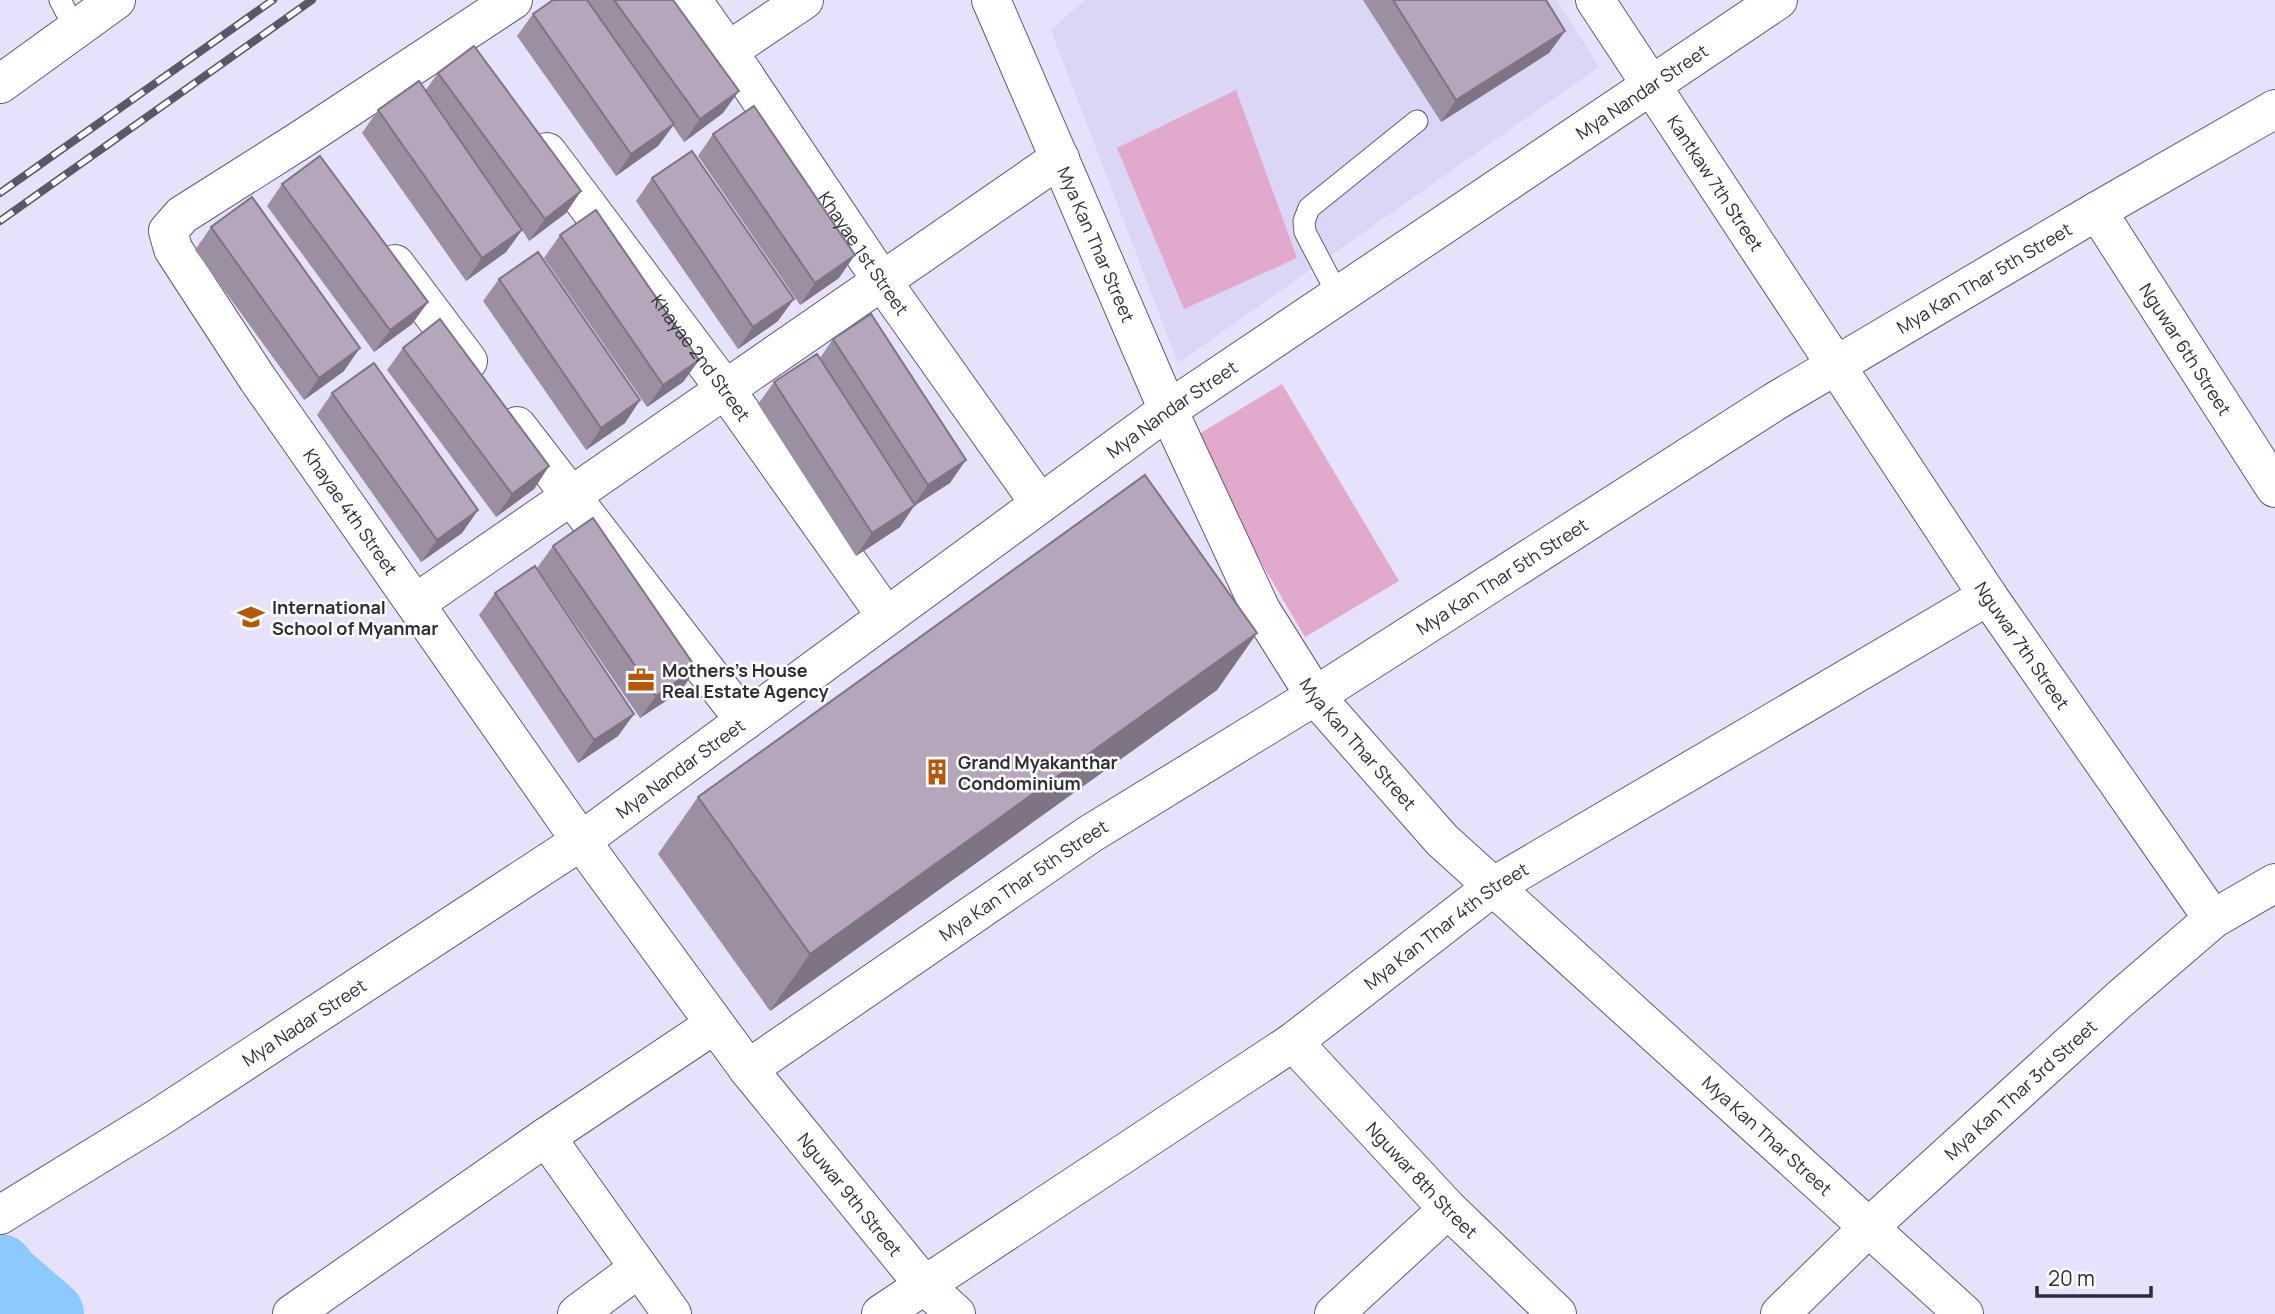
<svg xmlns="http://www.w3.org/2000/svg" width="2275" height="1314" font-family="Manrope,sans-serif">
  <rect width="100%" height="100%" fill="#e6e2fc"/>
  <path fill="#dbd5f6" d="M1085,0H1557L1599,67L1178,363L1051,30Z"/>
  <g fill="#e1a9cc">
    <path d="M1236,90L1297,258L1184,309L1117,148Z"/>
    <path d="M1282,384L1399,581L1305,637L1189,440Z"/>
  </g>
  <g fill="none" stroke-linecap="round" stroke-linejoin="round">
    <path stroke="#8cc9ff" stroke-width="68" d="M0,1268L6,1276L50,1314"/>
    <g stroke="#605c72" stroke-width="23">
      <g id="lane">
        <path d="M60,0L75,29"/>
        <path d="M1338,295L1305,232L1304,221L1309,208L1417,121"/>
      </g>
    </g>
    <g stroke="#605c72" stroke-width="40">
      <g id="street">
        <path id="s1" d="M513,0L302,139L182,215L168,231L173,249L257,378L581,841L748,1069L924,1285L956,1314"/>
        <path id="s2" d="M692,0L728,51L882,281L1040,504"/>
        <path id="s3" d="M991,0L1168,410L1261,610L1315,696L1442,840L1964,1314"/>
        <path id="s4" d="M1595,0L1988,596L2213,919"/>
        <path d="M728,51L804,0"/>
        <path id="s5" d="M547,152L725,389L886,616"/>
        <path id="s6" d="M2097,211L2275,488"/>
        <path d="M395,264L468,361"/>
        <path d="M517,426L745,721"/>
        <path d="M416,603L1060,158"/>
        <path id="s7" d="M1293,1042L1448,1209L1557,1314"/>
        <path id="s8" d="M748,1069L1090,834L1315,696L1774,402L2097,211L2275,109"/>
        <path d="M546,1137L672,1314"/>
        <path id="s9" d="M0,1215L158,1118L581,841L1168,410L1778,0"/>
        <path d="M292,1314L546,1137L715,1024"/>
        <path d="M577,1314L639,1268"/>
        <path id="s10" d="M881,1314L1293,1042L1494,886L1988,596"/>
        <path d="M1334,1314L1448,1209"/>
        <path id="s11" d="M1780,1314L1869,1227L2120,999L2213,919L2275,883"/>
      </g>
    </g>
    <g stroke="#605c72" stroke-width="40">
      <path id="secondary" d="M0,84L116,0"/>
    </g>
    <use href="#lane" stroke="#fff" stroke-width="21"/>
    <use href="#street" stroke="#fff" stroke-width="38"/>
    <use href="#secondary" stroke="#fff" stroke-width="38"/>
    <g stroke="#5a5866" stroke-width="8">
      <g id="rail">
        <path d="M0,193L273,0"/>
        <path d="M0,221L312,0"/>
      </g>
    </g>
    <use href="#rail" stroke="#fff" stroke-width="5" stroke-dasharray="16" stroke-linecap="butt"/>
  </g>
  <g fill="#9d8fa2">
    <path d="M553,0H673L723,113L684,142L673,126L658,146L616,176L517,36L533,14Z"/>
    <path d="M1363,0H1546L1565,31L1549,53L1441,122Z"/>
    <path d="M438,73L581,191L566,213L529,241L522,230L506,252L466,281L362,133L378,110L425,91Z"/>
    <path d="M713,134L839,278L800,305L698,156Z"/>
    <path d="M652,178L778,321L738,349L636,201Z"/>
    <path d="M282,184L428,302L412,324L374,352L267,206Z"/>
    <path d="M211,227L344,371L304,400L195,250Z"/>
    <path d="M560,235L699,360L683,382L647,407L544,258Z"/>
    <path d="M499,279L640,400L625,423L586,450L483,301Z"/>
    <path d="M833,339L950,483L914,506L900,527L856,556L758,404L774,382L820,358Z"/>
    <path d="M403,348L549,466L534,489L496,517L387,370Z"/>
    <path d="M332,393L478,510L462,533L421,562L317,415Z"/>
    <path d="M553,546L696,668L681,691L640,718L537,568Z"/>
    <path d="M495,593L634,714L618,736L578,763L479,615Z"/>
    <path d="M1257,633L1217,690L770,1011L658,854L698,797Z"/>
  </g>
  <g fill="#7f7484">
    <path d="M1565,31L1549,53L1441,122L1456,100Z"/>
    <path d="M739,91L723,113L684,142L700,119Z"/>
    <path d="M674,124L658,146L616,176L631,154Z"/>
    <path d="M581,191L566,213L529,241L545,219Z"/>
    <path d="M522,230L506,252L466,281L482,258Z"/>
    <path d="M855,255L839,278L800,305L815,283Z"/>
    <path d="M794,299L778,321L738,349L753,327Z"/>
    <path d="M428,302L412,324L374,352L390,330Z"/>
    <path d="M360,348L344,371L304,400L319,378Z"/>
    <path d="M699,360L683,382L647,407L663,385Z"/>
    <path d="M640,400L625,423L586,450L601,428Z"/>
    <path d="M966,460L950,483L914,506L900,527L856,556L872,533L913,506L928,485Z"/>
    <path d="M549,466L534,489L496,517L512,494Z"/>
    <path d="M478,510L462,533L421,562L437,540Z"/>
    <path d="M1257,633L1217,690L770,1011L810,954Z"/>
    <path d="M696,668L681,691L640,718L656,696Z"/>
    <path d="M634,714L618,736L578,763L594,740Z"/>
  </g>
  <g fill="#b6a6bc" stroke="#7f7484" stroke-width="2">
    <path d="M553,0H587L674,124L631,154L533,14Z"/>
    <path d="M614,0H673L739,91L700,119Z"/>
    <path d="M1393,0H1546L1565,31L1456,100Z"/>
    <path d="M474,46L581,191L545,219L438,73Z"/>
    <path d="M419,81L522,230L482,258L378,110Z"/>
    <path d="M754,106L855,255L815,283L713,134Z"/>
    <path d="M692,151L794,299L753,327L652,178Z"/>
    <path d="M320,156L428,302L390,330L282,184Z"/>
    <path d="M252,197L360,348L319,378L211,227Z"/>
    <path d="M596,210L699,360L663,385L560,235Z"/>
    <path d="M538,252L640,400L601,428L499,279Z"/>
    <path d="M871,314L966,460L928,485L833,339Z"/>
    <path d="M440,319L549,466L512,494L403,348Z"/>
    <path d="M817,354L915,505L872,533L774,382Z"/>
    <path d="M374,363L478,510L437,540L332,393Z"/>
    <path d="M1145,475L1257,633L810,954L698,797Z"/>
    <path d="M593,518L696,668L656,696L553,546Z"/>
    <path d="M535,566L634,714L594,740L495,593Z"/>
  </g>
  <defs>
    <g id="school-bare" transform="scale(2.1)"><path d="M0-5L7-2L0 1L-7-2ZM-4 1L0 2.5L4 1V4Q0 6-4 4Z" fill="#b55703" stroke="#fff" stroke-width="2.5" paint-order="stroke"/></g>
    <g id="office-bare" transform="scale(2.1)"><path d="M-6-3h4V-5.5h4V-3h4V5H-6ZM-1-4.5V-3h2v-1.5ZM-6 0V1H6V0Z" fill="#b55703" stroke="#fff" stroke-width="2.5" paint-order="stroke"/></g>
    <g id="building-bare" transform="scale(2.1)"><path d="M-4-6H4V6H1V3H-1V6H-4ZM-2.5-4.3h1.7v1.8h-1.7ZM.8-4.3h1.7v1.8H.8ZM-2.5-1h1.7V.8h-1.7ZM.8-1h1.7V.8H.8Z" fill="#b55703" stroke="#fff" stroke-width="2.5" paint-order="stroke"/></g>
  </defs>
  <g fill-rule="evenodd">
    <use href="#school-bare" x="251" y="617"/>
    <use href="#office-bare" x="641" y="680"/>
    <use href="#building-bare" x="937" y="772"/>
  </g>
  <g text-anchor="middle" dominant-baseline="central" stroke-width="5" stroke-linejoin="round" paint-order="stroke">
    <g font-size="18" fill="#2e2c36" stroke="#fff">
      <text stroke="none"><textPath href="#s9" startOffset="1990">Mya Nandar Street</textPath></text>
      <text stroke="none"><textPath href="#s4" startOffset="219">Kantkaw 7th Street</textPath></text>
      <text stroke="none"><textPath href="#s3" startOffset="266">Mya Kan Thar Street</textPath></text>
      <text stroke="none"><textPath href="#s2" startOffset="306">Khayae 1st Street</textPath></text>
      <text stroke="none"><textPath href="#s8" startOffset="1468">Mya Kan Thar 5th Street</textPath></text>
      <text stroke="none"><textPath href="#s6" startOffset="164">Nguwar 6th Street</textPath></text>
      <text stroke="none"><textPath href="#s5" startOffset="257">Khayae 2nd Street</textPath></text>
      <text stroke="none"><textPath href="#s9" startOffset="1423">Mya Nandar Street</textPath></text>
      <text stroke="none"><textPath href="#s1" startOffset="752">Khayae 4th Street</textPath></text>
      <text stroke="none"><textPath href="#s8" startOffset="901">Mya Kan Thar 5th Street</textPath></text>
      <text stroke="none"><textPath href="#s4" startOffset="774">Nguwar 7th Street</textPath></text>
      <text stroke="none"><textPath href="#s3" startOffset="833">Mya Kan Thar Street</textPath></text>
      <text stroke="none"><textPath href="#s9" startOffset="814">Mya Nandar Street</textPath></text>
      <text stroke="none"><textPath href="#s8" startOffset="334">Mya Kan Thar 5th Street</textPath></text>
      <text stroke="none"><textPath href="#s10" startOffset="686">Mya Kan Thar 4th Street</textPath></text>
      <text stroke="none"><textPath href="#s9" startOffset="360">Mya Nadar Street</textPath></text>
      <text stroke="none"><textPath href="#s11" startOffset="329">Mya Kan Thar 3rd Street</textPath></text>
      <text stroke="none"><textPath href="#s3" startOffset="1400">Mya Kan Thar Street</textPath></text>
      <text stroke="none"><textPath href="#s7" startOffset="189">Nguwar 8th Street</textPath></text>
      <text stroke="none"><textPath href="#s1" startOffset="1598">Nguwar 9th Street</textPath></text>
    </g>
    <g font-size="18" font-weight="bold" fill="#2e2c36" stroke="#fff" text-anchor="start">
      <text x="272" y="607">International<tspan x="272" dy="21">School of Myanmar</tspan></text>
      <text x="662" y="670">Mothers’s House<tspan x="662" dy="21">Real Estate Agency</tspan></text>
      <text x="958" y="762">Grand Myakanthar<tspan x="958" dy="21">Condominium</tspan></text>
    </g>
  </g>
  <path d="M2037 1286v10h114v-10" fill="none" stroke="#2e2c36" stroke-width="3.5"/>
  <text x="2048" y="1286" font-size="21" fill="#2e2c36" stroke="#ffffff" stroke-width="5" paint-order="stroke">20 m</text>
</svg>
